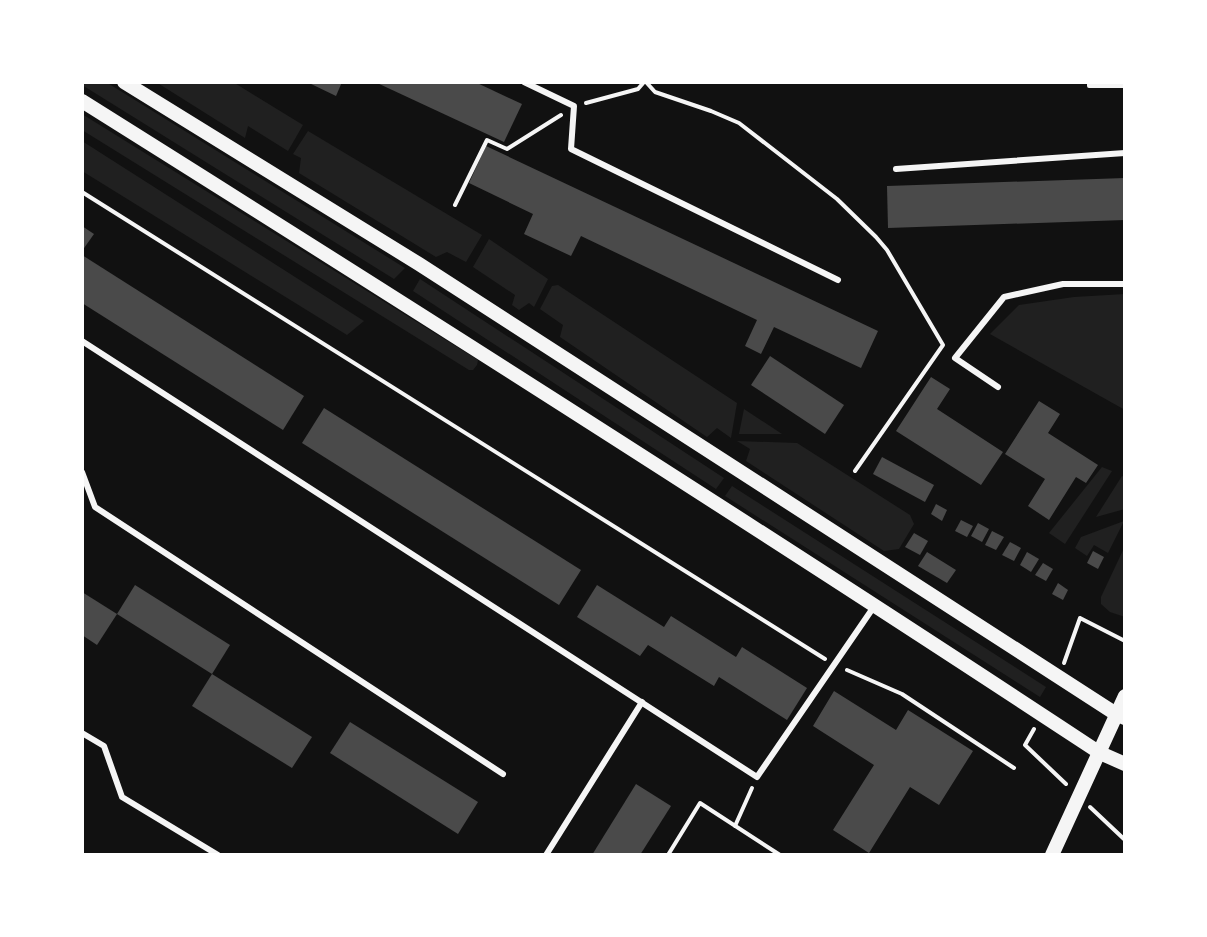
<svg xmlns="http://www.w3.org/2000/svg" width="1207" height="937" font-family="'Roboto Condensed',sans-serif">
  <rect width="100%" height="100%" fill="#111"/>
  <g fill="#202020">
    <path d="M82,82H106L405,268L394,279L82,85Z"/>
    <path d="M156,82H233L303,125L288,151L248,126L245,138Z"/>
    <path d="M82,114L478,360L477,365L473,370H469L82,130Z"/>
    <path d="M308,131L482,235L466,262L447,252L436,257L299,173L301,158L293,154Z"/>
    <path d="M82,141L364,321L347,335L82,171Z"/>
    <path d="M489,239L548,279L534,307L529,303L519,310L512,305L515,295L473,267Z"/>
    <path d="M420,279L724,478L716,489L413,291Z"/>
    <path d="M558,285L737,403L731,438L717,428L707,437L560,337L563,325L540,309L552,286Z"/>
    <path d="M1125,294V410L990,334L1019,305L1074,297Z"/>
    <path d="M744,409L782,434H739Z"/>
    <path d="M737,441L797,443L910,515L914,524L899,549L884,551L746,461L750,449Z"/>
    <path d="M1102,467L1112,471L1065,544L1049,533Z"/>
    <path d="M1122,476L1125,477V509L1096,517Z"/>
    <path d="M732,486L1046,687L1040,697L725,496Z"/>
    <path d="M1124,521L1108,553L1094,545L1087,556L1075,548L1081,537Z"/>
    <path d="M1125,546V617L1110,612L1101,604V597Z"/>
  </g>
  <g fill="#4a4a4a">
    <path d="M307,82H342L336,96Z"/>
    <path d="M375,82H475L522,104L504,142Z"/>
    <path d="M486,146L878,331L861,368L774,327L761,354L745,346L757,320L581,236L571,256L524,234L533,214L469,183Z"/>
    <path d="M1125,178V220L888,228L887,186Z"/>
    <path d="M82,226L94,234L82,251Z"/>
    <path d="M82,255L304,396L283,430L82,303Z"/>
    <path d="M770,356L844,405L825,434L751,385Z"/>
    <path d="M931,377L950,389L937,409L1003,452L981,485L896,431Z"/>
    <path d="M1039,401L1060,414L1048,433L1098,465L1086,483L1076,477L1049,520L1028,506L1045,479L1005,454Z"/>
    <path d="M324,408L581,570L559,605L302,443Z"/>
    <path d="M882,457L934,485L925,502L873,474Z"/>
    <path d="M936,504L947,510L942,521L931,514Z"/>
    <path d="M961,520L973,526L967,537L955,531Z"/>
    <path d="M978,523L989,529L982,542L971,536Z"/>
    <path d="M992,531L1004,537L996,550L985,545Z"/>
    <path d="M914,533L928,541L920,555L905,547Z"/>
    <path d="M1010,542L1021,548L1014,561L1002,555Z"/>
    <path d="M1093,551L1104,557L1098,569L1087,563Z"/>
    <path d="M927,552L956,570L947,583L918,566Z"/>
    <path d="M1027,552L1039,559L1031,572L1020,565Z"/>
    <path d="M1043,563L1053,569L1046,581L1035,575Z"/>
    <path d="M1058,583L1068,590L1063,600L1052,594Z"/>
    <path d="M135,585L230,645L212,674L117,614Z"/>
    <path d="M597,585L664,627L671,616L736,657L742,647L807,688L787,720L719,677L714,686L648,645L640,656L577,617Z"/>
    <path d="M82,592L117,614L97,645L82,635Z"/>
    <path d="M212,674L312,737L292,768L192,706Z"/>
    <path d="M834,691L896,730L908,710L973,751L939,805L910,787L869,853L833,830L874,765L813,726Z"/>
    <path d="M350,722L478,802L458,834L330,753Z"/>
    <path d="M636,784L671,806L640,855H592Z"/>
  </g>
  <g fill="none" stroke-linecap="round" stroke-linejoin="round">
    <g stroke="#f5f5f5" stroke-width="4">
      <path d="M646,82L655,92L711,111L739,123L837,199L876,237L887,250L943,345L855,471"/>
      <path d="M1089,82V86H1125"/>
      <path d="M586,103L638,89L644,82"/>
      <path d="M82,192L825,659"/>
      <path d="M455,205L487,140L507,149L561,115"/>
      <path d="M1064,663L1080,618L1125,641"/>
      <path d="M847,670L902,694L1014,768"/>
      <path d="M1034,729L1025,745L1066,784"/>
      <path d="M1090,807L1125,840"/>
      <path d="M735,826L752,788"/>
      <path d="M668,855L700,803L780,855"/>
    </g>
    <g stroke="#f5f5f5" stroke-width="6">
      <path d="M524,82L574,106L571,149L838,280"/>
      <path d="M896,169L1125,153"/>
      <path d="M82,341L757,777L873,608"/>
      <path d="M998,387L955,358L1004,297L1063,284H1125"/>
      <path d="M82,472L95,507L503,774"/>
      <path d="M82,733L104,746L122,797L218,855"/>
      <path d="M546,855L642,702"/>
    </g>
    <g stroke="#f5f5f5" stroke-width="14">
      <path d="M124,82L419,264L1116,714L1125,718"/>
      <path d="M82,101C423,315 763,531 1100,753L1125,764"/>
      <path d="M1052,855L1125,696"/>
    </g>
  </g>
  <rect width="1207" height="937" fill="none" stroke="#ffffff" stroke-width="168"/>
</svg>
